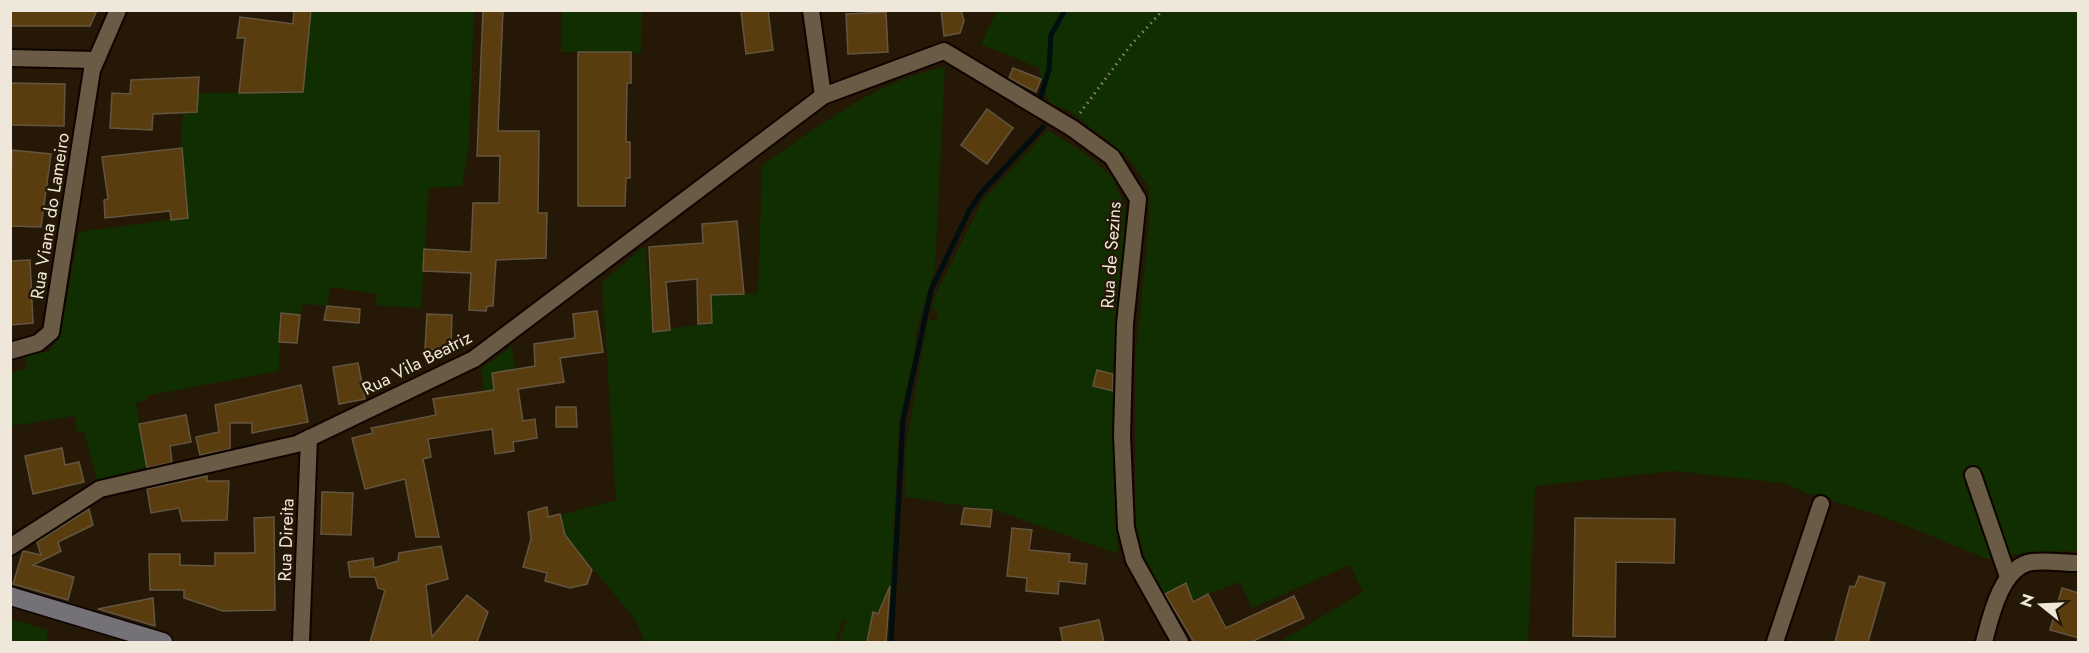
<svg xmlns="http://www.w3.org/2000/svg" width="2089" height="653" font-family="Jost,sans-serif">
  <rect width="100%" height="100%" fill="#251806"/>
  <g fill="#102e00">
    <path d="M997,10L2078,11V551L2030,552L1987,559L1887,518L1807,493L1783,483L1675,471L1535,486L1528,642H1279L1363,592L1350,565L1252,608L1240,582L1192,600L1185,583L1162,596L1148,568L1135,523V361L1149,225V187L1125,154L1069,111L1049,103L1039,68L981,44Z"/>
    <path d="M311,11H474L469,146L462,186L429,188L421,308L376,305L377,294L330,287L327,306L303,304L300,315L281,313L279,371L146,396L147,400L136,402L147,466L98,484L84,432L77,433L75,416L11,426V373L27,368L24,355L49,351L60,337L79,232L188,217L181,139L183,113L197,112L198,93L303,92Z"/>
    <path d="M562,11H642L641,53L561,52Z"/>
    <path d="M945,67L935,268L916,332L915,351L899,422L890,608L881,606L878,614L873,613L867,642H838L846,620L843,618L835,642H645L635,619L565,535L560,515L616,500L602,282L645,246L653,331L712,323L711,295L758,293L762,165C818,127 877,80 945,67Z"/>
    <path d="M1048,130L1086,154L1112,177L1125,206L1124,249L1118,297L1113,374L1097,371L1093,386L1113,391L1118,554L998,511L905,497V451L928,319L935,321L938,311L931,308L936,294L982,201Z"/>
    <path d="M512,346L515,369L492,373L494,390L488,412L481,368Z"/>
    <path d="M10,619L48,630L47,642H11Z"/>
  </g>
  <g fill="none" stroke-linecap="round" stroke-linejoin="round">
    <g stroke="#010e0f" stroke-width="5">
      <path d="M1040,99L1049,70L1051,35L1065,10"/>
      <path d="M891,642L903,420L931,290L970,209L982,192L1043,127"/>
    </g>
  </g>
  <g fill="#593d0f" stroke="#645540" stroke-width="1.5">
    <path d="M10,10H97L90,26H10Z"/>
    <path d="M294,10H311L303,92L239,93L245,38H237L240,17L293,24Z"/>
    <path d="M483,10H503L498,131H539L538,213H547L546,258L496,260L493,306H487L486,311L469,310L471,273L423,271L424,249L471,252L473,203H499L500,156H477Z"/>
    <path d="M768,10L773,50L746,54L741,11Z"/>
    <path d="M941,10H961L964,21L960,33L944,36Z"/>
    <path d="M886,12L888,52L848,54L846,14Z"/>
    <path d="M578,52H631V83H627L626,142H630V178H626L625,206H578Z"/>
    <path d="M1013,68L1041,79L1036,92L1009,78Z"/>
    <path d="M199,77L197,112L153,114L152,130L110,128L112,93L130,94L131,80Z"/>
    <path d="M10,83L65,84L64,126L10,125Z"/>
    <path d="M987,109L1013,128L987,164L961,145Z"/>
    <path d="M182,148L188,218L171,220L170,211L105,218L104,200L108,199L102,157Z"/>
    <path d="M12,150L51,154L41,227L10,226Z"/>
    <path d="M737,221L744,294L711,295L712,323L698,324L697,279L666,282L670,330L653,332L649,247L703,243L702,224Z"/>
    <path d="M30,260L33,323L10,325V261Z"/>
    <path d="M327,306L360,309L359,323L324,320Z"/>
    <path d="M597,311L603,352L560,358L564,382L518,389L523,421L535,419L537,438L513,442L514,451L495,454L492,429L428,439L431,457L423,459L439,537H416L405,479L365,489L352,438L373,433L371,428L436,415L433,399L494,390L492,373L535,366L534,344L575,338L573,314Z"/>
    <path d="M281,313L300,315L297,343L279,342Z"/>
    <path d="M427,314L452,315L451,345H444V350L425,349Z"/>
    <path d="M358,363L365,399L339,404L333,367Z"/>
    <path d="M1097,370L1113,374V391L1093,386Z"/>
    <path d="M301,385L308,422L252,433V423H230V449L200,455L196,437L219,432L215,405Z"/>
    <path d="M556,407H576L577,427H556Z"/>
    <path d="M186,415L191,442L170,446L172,462L147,468L139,424Z"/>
    <path d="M62,448L65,465L79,462L84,482L33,494L25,456Z"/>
    <path d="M207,476V481H229L227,520L182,521L179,508L151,513L147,489Z"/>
    <path d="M322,492L353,493L351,535L321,534Z"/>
    <path d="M547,507L548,517L560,514L565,535L592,570L587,584L570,588L545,581L547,573L523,567L531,539L528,512Z"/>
    <path d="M964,508L992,510L990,527L961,524Z"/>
    <path d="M89,509L93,525L58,542L61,551L33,565L74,577L68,600L13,584L23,551L41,555L37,542Z"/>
    <path d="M274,517L275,610L223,611L184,598V590H150L149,554H180V565L215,566V553H255L254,518Z"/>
    <path d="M1575,518L1675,519L1674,563L1616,562L1615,637L1573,636Z"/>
    <path d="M1012,528L1032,530L1029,550L1070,554L1069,562L1087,564L1085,584L1059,581L1058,594L1026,591L1027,578L1007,576Z"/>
    <path d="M441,546L448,579L426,585L432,637L467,595L488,612L477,642H370L385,590L378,588L375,577H350L348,562L373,558L374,568L398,561L399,553Z"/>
    <path d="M1859,576L1885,583L1868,642H1835L1850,586L1855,587Z"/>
    <path d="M1186,583L1193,602L1208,594L1226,628L1294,596L1304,618L1251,642H1194L1165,594Z"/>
    <path d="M890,586L886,642H867L873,612L878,614Z"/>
    <path d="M2062,588L2079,593V638L2050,630Z"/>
    <path d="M153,598L155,626L98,609Z"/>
    <path d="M1099,620L1104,642H1063L1060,628Z"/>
  </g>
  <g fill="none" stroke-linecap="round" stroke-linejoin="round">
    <g stroke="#0e0400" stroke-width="20">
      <g id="street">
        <path d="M811,10L823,96"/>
        <path d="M10,58L95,60"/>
        <path d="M10,351L38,343L51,332L92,70L118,10"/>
        <path d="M1973,475L2008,577"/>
        <path d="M10,547L100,489L297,444L474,359L823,96L944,51L1072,128L1112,157L1138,199L1125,324L1122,435L1126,528L1134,560L1180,642"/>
        <path d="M301,642L309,438"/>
        <path d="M1775,642L1821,504"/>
        <path d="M1984,642C1990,619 2001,566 2032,562C2047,560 2063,563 2078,563"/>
      </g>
    </g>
    <g stroke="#0e0400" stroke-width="21">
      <path id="secondary" d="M10,596L163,642"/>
    </g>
    <path stroke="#8b8071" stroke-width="3" stroke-dasharray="1.5 4.5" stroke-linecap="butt" d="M1080,113L1130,46L1163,10"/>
    <use href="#street" stroke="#6a5b46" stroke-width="16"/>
    <use href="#secondary" stroke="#747276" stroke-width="18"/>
  </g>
  <g text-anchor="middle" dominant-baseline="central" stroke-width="5" stroke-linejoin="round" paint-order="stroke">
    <g font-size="18" fill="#f0e7db" stroke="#251806">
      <text transform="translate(50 216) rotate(-81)">Rua Viana do Lameiro</text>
      <text transform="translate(1111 255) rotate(-86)">Rua de Sezins</text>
      <text transform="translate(417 363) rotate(-27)">Rua Vila Beatriz</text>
      <text transform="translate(286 540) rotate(-88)">Rua Direita</text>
    </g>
  </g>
  <rect width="2089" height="653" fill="none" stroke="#f0e7db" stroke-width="24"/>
  <g transform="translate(2041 605) rotate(288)" stroke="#251806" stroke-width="4.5" paint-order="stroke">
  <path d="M0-4.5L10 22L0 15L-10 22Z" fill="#f0e7db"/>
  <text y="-9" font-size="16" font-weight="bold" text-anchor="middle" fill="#f0e7db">N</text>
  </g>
</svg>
